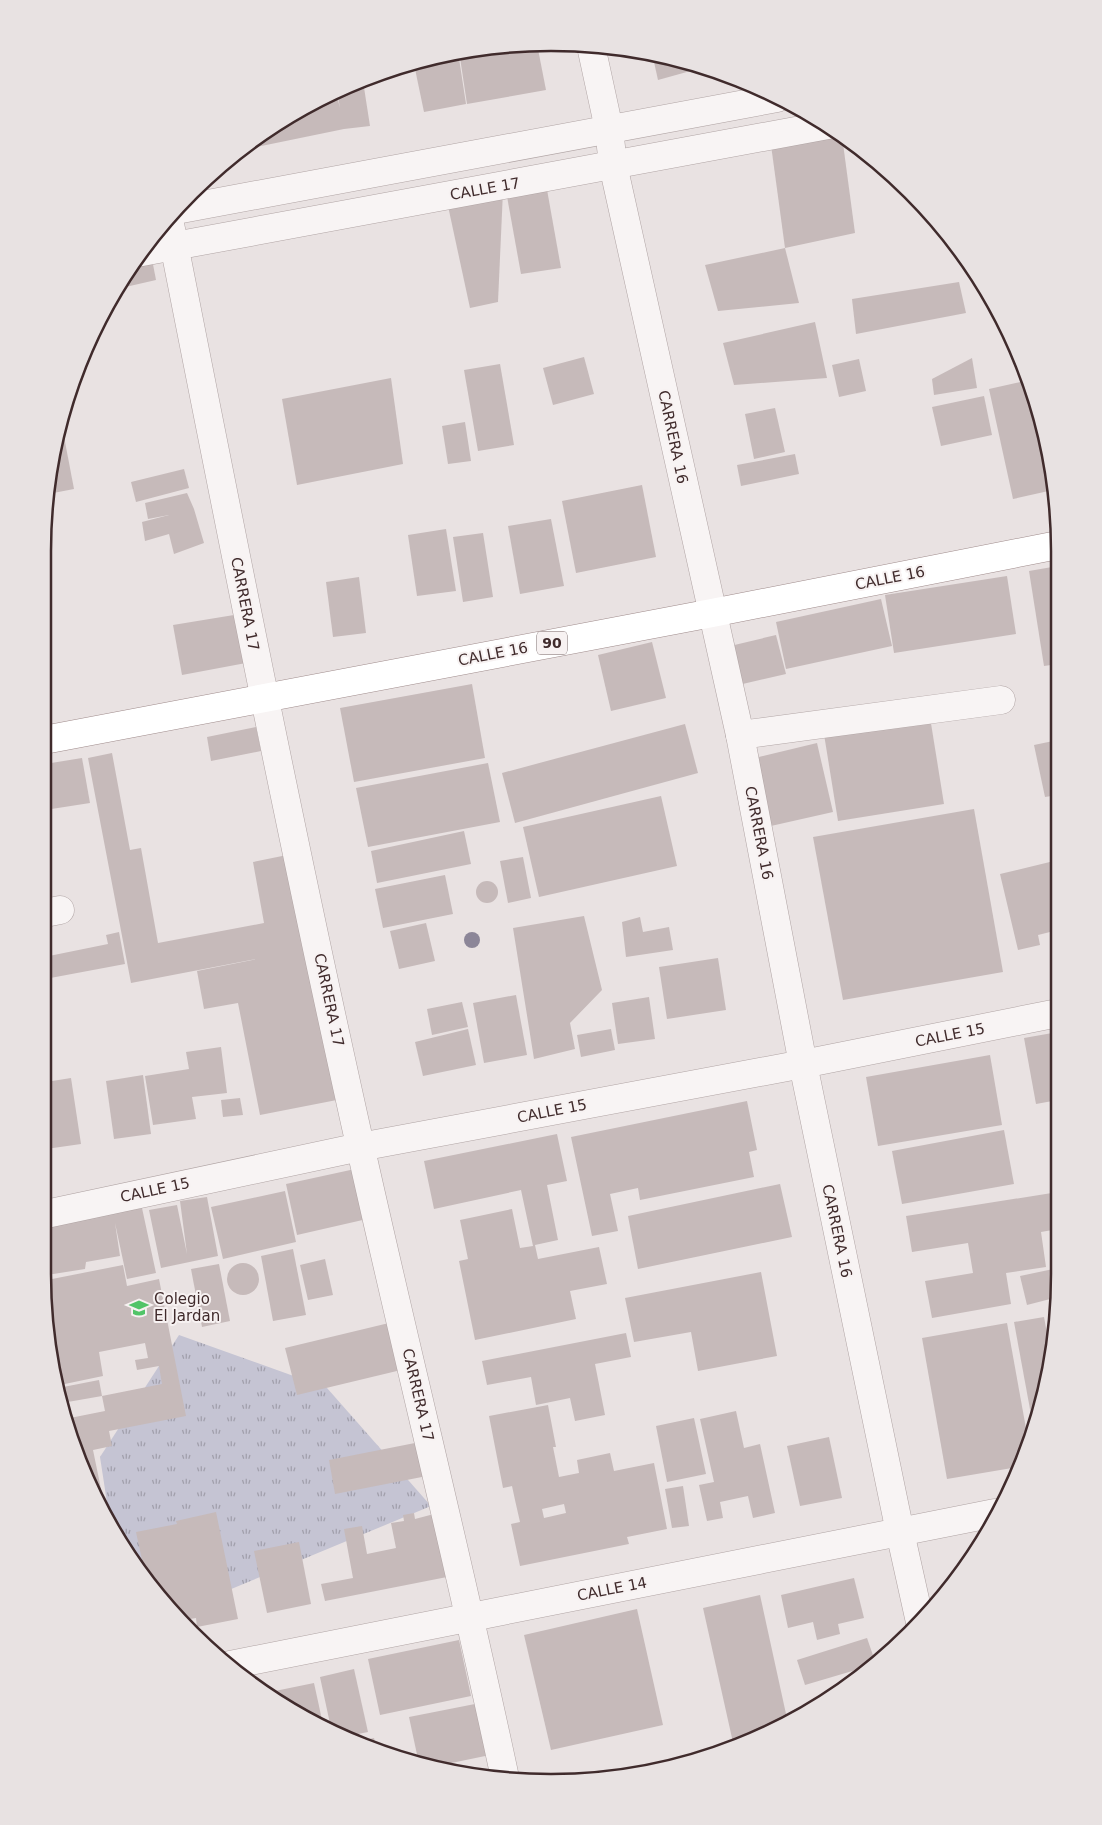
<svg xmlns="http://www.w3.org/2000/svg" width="1102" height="1825" font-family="'DejaVu Sans',sans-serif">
  <defs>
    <pattern id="park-tufts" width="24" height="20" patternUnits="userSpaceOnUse" patternTransform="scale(1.25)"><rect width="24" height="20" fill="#c5c4d3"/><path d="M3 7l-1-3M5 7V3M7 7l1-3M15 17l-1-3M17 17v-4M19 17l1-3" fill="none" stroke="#a19fab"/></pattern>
  </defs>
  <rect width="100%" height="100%" fill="#e9e2e2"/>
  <path fill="url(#park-tufts)" d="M179,1335L327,1388L431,1506L176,1612L147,1583L110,1522L100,1457Z"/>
  <g fill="#c6baba" fill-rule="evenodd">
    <path d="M537,44L546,90L467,104L459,51Z"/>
    <path d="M452,52H458L466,104L424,112L414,64Z"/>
    <path d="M652,53L693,65L694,70L658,80Z"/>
    <path d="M363,81L370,126L344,129L242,150L269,128L336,92L340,108L337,91L355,82Z"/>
    <path d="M842,136L855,233L785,248L771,145Z"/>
    <path d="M546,184L561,268L521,274L506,191Z"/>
    <path d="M503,191L498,302L470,308L448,206Z"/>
    <path d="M785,248L799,303L718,311L705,265Z"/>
    <path d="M151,254L156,280L121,288L120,285L128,268L138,257Z"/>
    <path d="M959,282L966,313L856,334L852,299Z"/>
    <path d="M815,322L827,378L734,385L723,343Z"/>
    <path d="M584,357L594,394L553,405L543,368Z"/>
    <path d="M972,358L977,388L934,395L932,379Z"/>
    <path d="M859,359L866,391L839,397L832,365Z"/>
    <path d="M500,364L514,445L478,451L464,370Z"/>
    <path d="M391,378L403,464L297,485L282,399Z"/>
    <path d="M1029,380L1033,388L1053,490L1013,499L989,389Z"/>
    <path d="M984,396L992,435L941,446L932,407Z"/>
    <path d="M775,408L785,452L754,459L745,414Z"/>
    <path d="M465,422L471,461L448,464L442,426Z"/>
    <path d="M62,426L74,489L48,494Z"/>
    <path d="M795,454L799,474L741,486L737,465Z"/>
    <path d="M184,469L189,488L136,502L131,482Z"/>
    <path d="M642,485L656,557L576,573L562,501Z"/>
    <path d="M187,493L194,509L204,543L174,554L169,534L145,541L142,522L169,515L148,519L145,503Z"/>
    <path d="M551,519L564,586L520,594L508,526Z"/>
    <path d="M446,529L456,591L417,596L408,535Z"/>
    <path d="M483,533L493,597L463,602L453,537Z"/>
    <path d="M1058,566V664L1044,666L1029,571Z"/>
    <path d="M1007,576L1016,634L894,653L885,595Z"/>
    <path d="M359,577L366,633L333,637L326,582Z"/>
    <path d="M881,599L892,646L786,669L776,622Z"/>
    <path d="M240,614L246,663L182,675L173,625Z"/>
    <path d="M776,635L786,674L734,686L726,647Z"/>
    <path d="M652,642L666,698L611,711L598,655Z"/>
    <path d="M472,684L485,758L354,782L340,708Z"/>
    <path d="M929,711L944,804L838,821L823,728Z"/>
    <path d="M685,724L698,773L515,823L502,773Z"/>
    <path d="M256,727L261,751L211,761L207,737Z"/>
    <path d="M1058,740V795L1045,797L1034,745Z"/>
    <path d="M817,743L833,812L762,828L746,760Z"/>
    <path d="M112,753L130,850L141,848L158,943L264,923L253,862L292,854L347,1098L260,1115L238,1003L204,1009L197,971L282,954L131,983L88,758Z"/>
    <path d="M82,758L90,803L45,810V764Z"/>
    <path d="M488,763L500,822L368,847L356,788Z"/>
    <path d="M661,796L677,866L539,897L523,827Z"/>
    <path d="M974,809L1003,972L843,1000L813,837Z"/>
    <path d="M464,831L471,864L377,883L371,851Z"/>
    <path d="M523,857L531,898L508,903L500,861Z"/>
    <path d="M1058,860V930L1038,935L1040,945L1018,950L1000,874Z"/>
    <path d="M445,875L453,914L383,928L375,889Z"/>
    <circle cx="487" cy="892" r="11"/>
    <path d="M584,916L602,990L570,1023L575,1049L534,1059L513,928Z"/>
    <path d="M640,917L643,932L669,927L673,950L626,957L622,922Z"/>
    <path d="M426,923L435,961L399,969L390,931Z"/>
    <path d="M119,932L125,964L45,979V962H50L49,956L108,944L106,935Z"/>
    <path d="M718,958L726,1010L667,1019L659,967Z"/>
    <path d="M516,995L527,1055L484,1063L473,1003Z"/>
    <path d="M649,997L655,1039L618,1044L612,1003Z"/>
    <path d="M462,1002L468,1027L432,1035L427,1009Z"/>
    <path d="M468,1029L476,1065L423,1076L415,1042Z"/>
    <path d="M611,1029L615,1050L581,1057L577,1035Z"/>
    <path d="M1058,1032V1100L1036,1104L1024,1038Z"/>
    <path d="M221,1047L227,1093L192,1097L196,1119L153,1125L145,1076L189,1069L186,1052Z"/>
    <path d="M990,1055L1002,1125L878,1146L866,1077Z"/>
    <path d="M143,1075L151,1134L114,1139L106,1081Z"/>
    <path d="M71,1078L81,1144L46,1149V1082Z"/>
    <path d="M240,1098L243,1115L223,1117L221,1100Z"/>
    <path d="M747,1101L757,1150L749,1152L754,1177L640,1200L638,1188L610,1194L618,1231L592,1236L571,1137Z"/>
    <path d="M1004,1130L1014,1184L902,1204L892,1151Z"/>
    <path d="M557,1134L567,1181L547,1185L558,1240L535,1245L538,1259L599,1247L607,1284L570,1291L576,1319L475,1340L459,1261L468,1259L460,1220L512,1209L520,1248L533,1246L521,1190L434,1209L424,1161Z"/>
    <path d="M355,1169L367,1219L297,1235L286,1184Z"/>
    <path d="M780,1184L792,1237L638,1269L628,1216Z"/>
    <path d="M285,1191L296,1242L223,1259L211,1207Z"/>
    <path d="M1058,1192V1229L1041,1232L1046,1267L1006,1273L1011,1304L932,1318L925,1281L973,1273L968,1243L912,1252L906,1216Z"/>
    <path d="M207,1197L218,1256L161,1268L149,1210L177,1205L187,1254L180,1201Z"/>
    <path d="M142,1208L156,1273L127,1279L115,1223L120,1256L86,1262L85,1269L47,1275L46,1225Z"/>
    <path d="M293,1249L306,1315L273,1321L261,1256Z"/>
    <path d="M325,1259L333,1295L308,1300L300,1265Z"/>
    <circle cx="243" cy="1279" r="16"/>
    <path d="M219,1264L230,1321L202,1327L191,1269Z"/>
    <path d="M123,1265L127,1286L159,1279L186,1416L109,1431L112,1446L93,1450L101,1489L92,1491L69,1437L65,1419L105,1411L102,1396L162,1384L159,1366L137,1370L135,1360L148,1358L145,1343L99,1352L103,1376L60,1385L47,1319V1280Z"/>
    <path d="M1058,1268V1297L1027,1305L1020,1276Z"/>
    <path d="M761,1272L777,1356L698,1371L691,1332L634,1342L625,1298Z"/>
    <path d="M1044,1317L1050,1350L1034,1431L1014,1322Z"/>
    <path d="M389,1323L401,1370L297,1395L285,1348Z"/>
    <path d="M1007,1323L1029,1445L1018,1467L947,1479L922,1338Z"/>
    <path d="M626,1333L631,1357L595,1364L605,1415L575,1421L570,1398L536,1405L531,1377L487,1385L482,1361Z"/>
    <path d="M99,1380L102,1396L62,1403L58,1388Z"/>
    <path d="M548,1405L556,1447H553L559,1477L579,1473L577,1460L610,1453L614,1471L654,1463L667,1529L627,1537L629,1544L520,1566L511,1524L520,1522L515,1500L512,1486L503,1488L489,1416ZM564,1504L566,1513L544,1518L542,1509Z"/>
    <path d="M736,1411L744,1448L760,1444L775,1513L753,1518L748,1496L720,1502L723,1518L707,1521L699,1485L714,1482L700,1419Z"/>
    <path d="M694,1418L706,1474L667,1482L656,1426Z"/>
    <path d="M829,1437L842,1498L800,1506L787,1446Z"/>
    <path d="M420,1442L427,1476L335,1494L329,1460Z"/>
    <path d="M683,1486L689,1526L672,1528L665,1489Z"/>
    <path d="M216,1512L238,1619L197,1627L196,1618L184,1620L147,1583L136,1532L177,1524L176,1521Z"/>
    <path d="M414,1513L415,1519L434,1514L447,1577L325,1601L321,1584L353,1578L344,1529L362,1526L367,1554L396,1548L391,1523L404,1521L403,1515Z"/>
    <path d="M299,1542L311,1604L267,1613L254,1551Z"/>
    <path d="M854,1578L864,1618L838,1624L840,1634L817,1640L813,1622L788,1628L781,1595Z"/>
    <path d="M760,1595L788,1723L776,1730L734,1747L703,1608Z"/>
    <path d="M637,1609L663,1725L551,1750L524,1635Z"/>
    <path d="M867,1638L876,1664L805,1685L797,1660Z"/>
    <path d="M459,1640L471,1696L380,1715L368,1659Z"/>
    <path d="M354,1669L368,1732L343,1737L332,1733L320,1677Z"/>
    <path d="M314,1683L324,1729L277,1699L275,1691Z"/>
    <path d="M480,1703L490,1755L432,1767L419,1764L409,1717Z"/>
    <path d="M374,1738L377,1751L354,1742Z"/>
  </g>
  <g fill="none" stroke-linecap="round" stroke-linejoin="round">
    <g stroke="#b0a4a4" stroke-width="29">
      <g id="street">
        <path d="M591,46L609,129L613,165L740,735L803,1064L900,1532L920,1622"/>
        <path d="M176,210L777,98"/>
        <path d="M169,219C230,528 291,837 360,1145C407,1356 460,1566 505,1778"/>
        <path d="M142,252L828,125"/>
        <path d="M740,735L1001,700"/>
        <path d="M45,913L60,910"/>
        <path d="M46,1214L360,1147L803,1064L1058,1013"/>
        <path d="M230,1665L995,1513"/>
      </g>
    </g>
    <g stroke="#9f8b8b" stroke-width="29">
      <path id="highway" d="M44,740L712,613L1058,545"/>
    </g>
    <use href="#street" stroke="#f8f4f4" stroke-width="28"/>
    <use href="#highway" stroke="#fff" stroke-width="28"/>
  </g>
  <circle fill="#8c8698" cx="472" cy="940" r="8"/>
  <defs>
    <g id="school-bare" transform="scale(1.5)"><path d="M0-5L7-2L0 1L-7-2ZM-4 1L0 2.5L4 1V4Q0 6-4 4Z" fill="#51c468" stroke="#f7f2f2" stroke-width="2.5" paint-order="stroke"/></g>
  </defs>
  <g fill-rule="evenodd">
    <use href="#school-bare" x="139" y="1308"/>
  </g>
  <g text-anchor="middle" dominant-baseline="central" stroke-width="4" stroke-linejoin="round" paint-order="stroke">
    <rect fill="#f7f2f2" stroke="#776767" stroke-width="1" x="537" y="631.5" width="30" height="23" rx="4"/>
    <g font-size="14" font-weight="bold" fill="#402b2c">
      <text x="552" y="643">90</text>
    </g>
    <g font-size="15" fill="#402b2c" stroke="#f7f2f2">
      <text transform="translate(485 189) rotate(-10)">CALLE 17</text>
      <text transform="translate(673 437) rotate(78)">CARRERA 16</text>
      <text transform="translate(890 578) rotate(-11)">CALLE 16</text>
      <text transform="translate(245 604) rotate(79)">CARRERA 17</text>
      <text transform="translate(493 654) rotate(-11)">CALLE 16</text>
      <text transform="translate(759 833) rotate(79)">CARRERA 16</text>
      <text transform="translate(329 1000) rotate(78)">CARRERA 17</text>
      <text transform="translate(950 1035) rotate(-11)">CALLE 15</text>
      <text transform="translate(552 1111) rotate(-11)">CALLE 15</text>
      <text transform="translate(155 1190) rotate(-12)">CALLE 15</text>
      <text transform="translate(837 1231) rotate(78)">CARRERA 16</text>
      <text transform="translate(418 1395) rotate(77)">CARRERA 17</text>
      <text transform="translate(612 1589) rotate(-11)">CALLE 14</text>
    </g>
    <g font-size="15" fill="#402b2c" stroke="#f7f2f2" text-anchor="start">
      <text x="154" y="1299">Colegio<tspan x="154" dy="17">El Jardan</tspan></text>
    </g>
  </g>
  <path d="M0 0H1102V1825H0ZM551 51H551A500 500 0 0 1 1051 551V1274A500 500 0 0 1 551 1774H551A500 500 0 0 1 51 1274V551A500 500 0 0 1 551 51Z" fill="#e8e2e2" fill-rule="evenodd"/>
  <path fill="none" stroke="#402b2c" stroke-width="2.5" d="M551 51H551A500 500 0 0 1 1051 551V1274A500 500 0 0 1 551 1774H551A500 500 0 0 1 51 1274V551A500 500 0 0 1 551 51Z"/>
</svg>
